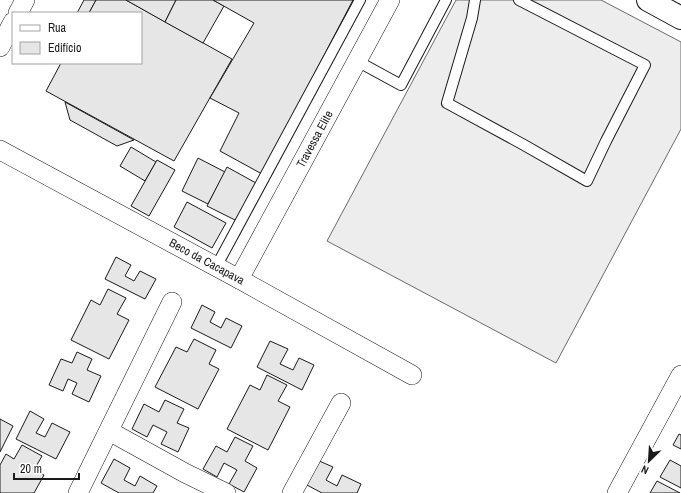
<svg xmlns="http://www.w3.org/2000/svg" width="681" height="493" font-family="'Archivo Narrow',sans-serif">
  <rect width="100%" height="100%" fill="#fff"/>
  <path fill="#ededed" stroke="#6a6a6a" d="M456,0H601L681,42V129L556,363L327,241Z"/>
  <g fill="#e6e6e6" stroke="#1a1a1a">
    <path d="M84,0H96L89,13H77Z"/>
    <path d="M96,0H126L232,59L174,161L46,91L61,63H141V13H89Z"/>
    <path d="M126,0H176L165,22Z"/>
    <path d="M176,0H213L224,6L203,43L165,22Z"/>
    <path d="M213,0H353L262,174L220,151L239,113L210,98L254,23Z"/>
    <path d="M65,102L134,140L117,146L70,120Z"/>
    <path d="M131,147L156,162L145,181L120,166Z"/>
    <path d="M198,158L225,172L208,204L182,191Z"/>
    <path d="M157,160L175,170L149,216L131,206Z"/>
    <path d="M227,167L256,183L237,221L207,206Z"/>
    <path d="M187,202L226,223L212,248L174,227Z"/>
    <path d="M116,257L131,265L125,276L134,281L140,271L156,279L145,299L105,279Z"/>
    <path d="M108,289L126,298L117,314L129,320L109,359L71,340L91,300L100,305Z"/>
    <path d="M202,305L215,312L210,322L221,328L226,318L242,326L231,348L191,328Z"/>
    <path d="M194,339L216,350L209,364L219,369L198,409L155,387L176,347L187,352Z"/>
    <path d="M270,341L288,349L280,364L293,370L299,358L314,365L302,390L257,367Z"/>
    <path d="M77,352L92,359L87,370L101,376L89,402L72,394L77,383L68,379L63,391L49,385L61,359L72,363Z"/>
    <path d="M267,375L287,385L278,401L290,407L268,450L227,429L250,385L260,390Z"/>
    <path d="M165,400L184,409L177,423L189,428L178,452L161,444L167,432L153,425L147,437L132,429L144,404L159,412Z"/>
    <path d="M30,411L44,419L36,433L45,437L52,423L70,432L56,459L16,439Z"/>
    <path d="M0,419L13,426L0,452Z"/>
    <path d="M679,434L681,435V449L673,445Z"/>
    <path d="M235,437L253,446L245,461L257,468L244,492L229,484L237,470L224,463L217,477L203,469L216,446L227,452Z"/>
    <path d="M22,445L42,456L34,470L44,475L34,493H0V465L6,454L14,459Z"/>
    <path d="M114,459L130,468L124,480L135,486L140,476L157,486L153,493H119L101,483Z"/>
    <path d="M317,460L333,467L326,480L337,486L342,475L361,484L357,493H322L305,484Z"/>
    <path d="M670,460L681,466V488L660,477Z"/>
    <path d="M657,481L680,493H650Z"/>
  </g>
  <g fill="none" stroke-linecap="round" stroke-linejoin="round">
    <g stroke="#1a1a1a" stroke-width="12">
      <g id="service">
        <path d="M475,0L472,18L447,103L524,145L587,181L606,141L645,65L519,0"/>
        <path d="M357,61L401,85L446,0"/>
        <path d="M216,267L360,0"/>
      </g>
    </g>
    <g stroke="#1a1a1a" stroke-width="20">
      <g id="minor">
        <path d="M18,13L25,0"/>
        <path d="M0,47L13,22"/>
        <path id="s1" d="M0,150L239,279L412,375"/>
        <path id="s2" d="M239,279L390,0"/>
        <path d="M109,431L185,473L226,493"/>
        <path d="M78,493L172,302"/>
        <path d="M292,493L341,403"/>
        <path d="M617,493L681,375"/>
      </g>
    </g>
    <g stroke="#1a1a1a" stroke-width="24">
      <path id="secondary" d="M648,0L681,18"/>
    </g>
    <use href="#service" stroke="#fff" stroke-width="10"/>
    <use href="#minor" stroke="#fff" stroke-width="19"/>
    <use href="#secondary" stroke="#fff" stroke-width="22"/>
  </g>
  <g text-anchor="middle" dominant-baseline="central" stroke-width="3" stroke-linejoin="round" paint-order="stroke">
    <g font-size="12" fill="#1a1a1a" stroke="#fff">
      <text stroke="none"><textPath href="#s2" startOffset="159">Travessa Elite</textPath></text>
      <text stroke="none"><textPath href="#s1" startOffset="235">Beco da Cacapava</textPath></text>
    </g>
  </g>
  <rect x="12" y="12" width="130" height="52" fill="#ffffff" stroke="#a3a3a3"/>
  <rect x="20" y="25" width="20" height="6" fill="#ffffff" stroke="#a3a3a3"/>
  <text x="48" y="32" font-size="12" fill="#1a1a1a">Rua</text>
  <rect x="20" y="42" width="20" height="12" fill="#e6e6e6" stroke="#a3a3a3"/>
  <text x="48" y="52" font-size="12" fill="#1a1a1a">Edifício</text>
  <g transform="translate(649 461) rotate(205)" stroke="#ffffff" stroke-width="3" paint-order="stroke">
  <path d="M0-3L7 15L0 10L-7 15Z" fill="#1a1a1a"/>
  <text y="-6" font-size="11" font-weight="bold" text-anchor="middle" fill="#1a1a1a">N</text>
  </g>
  <path d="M14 473v6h65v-6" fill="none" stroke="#1a1a1a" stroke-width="2"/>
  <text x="20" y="473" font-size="12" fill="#1a1a1a" stroke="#ffffff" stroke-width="3" paint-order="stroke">20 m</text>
</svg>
